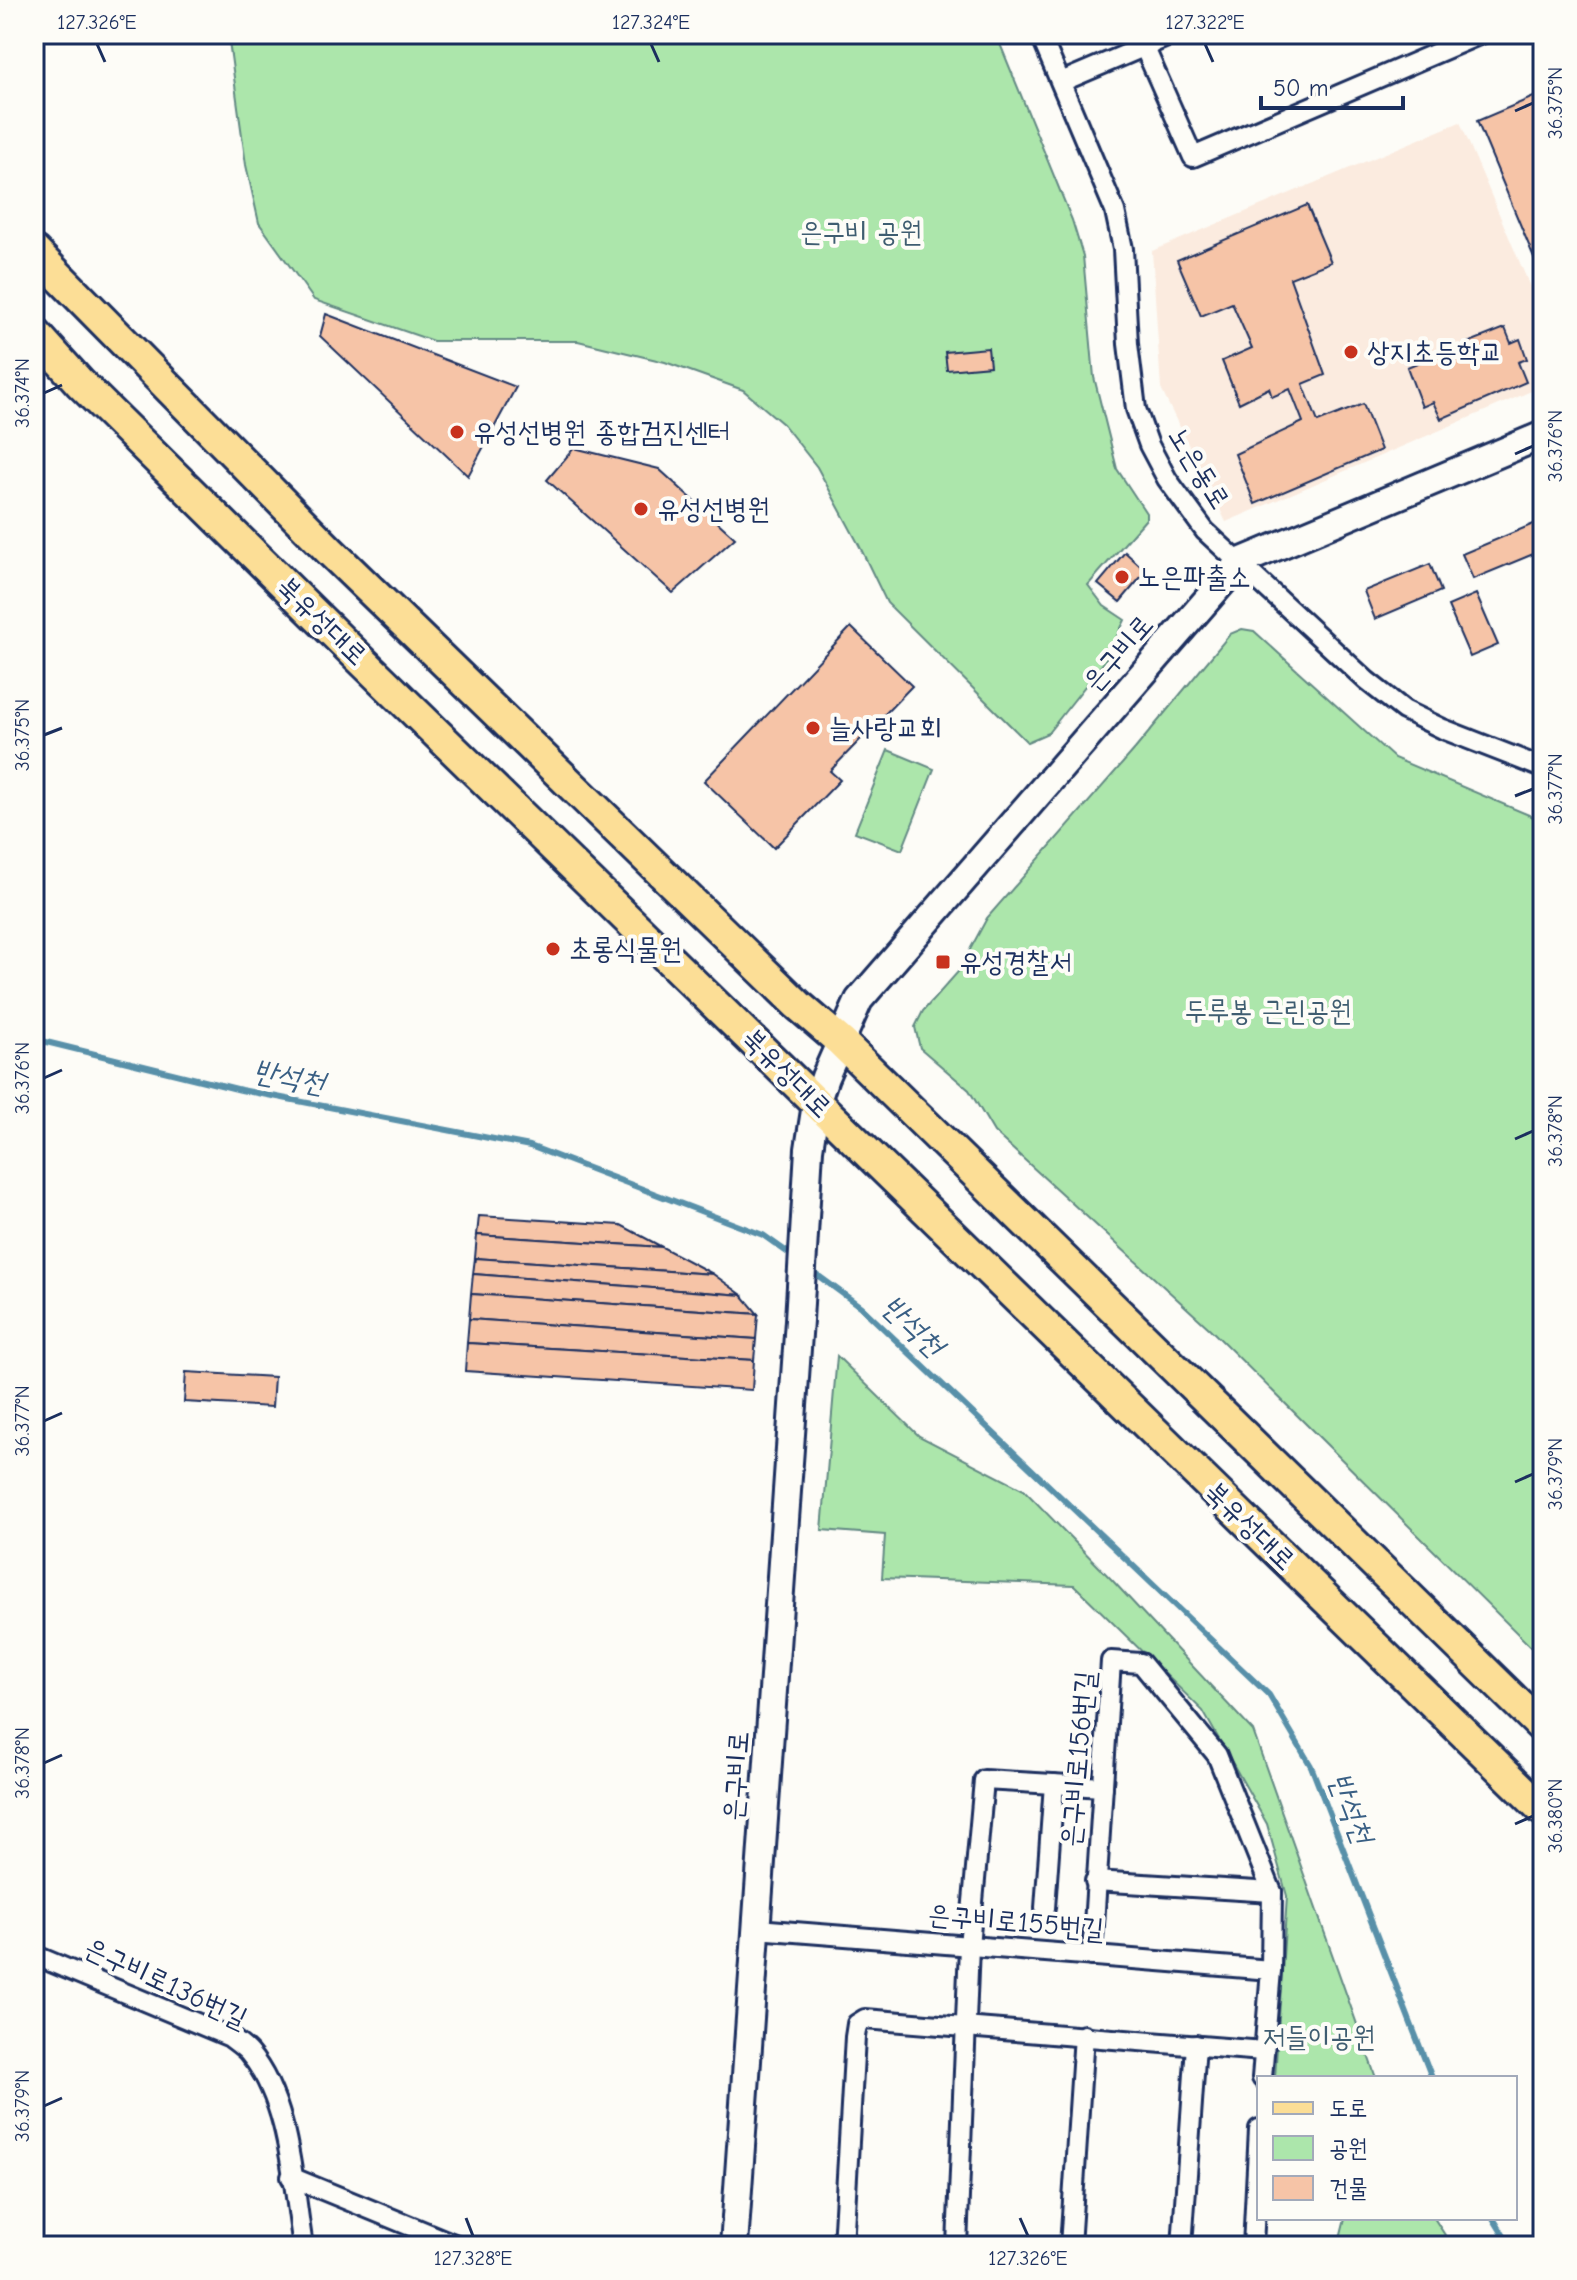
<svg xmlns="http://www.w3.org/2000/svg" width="1577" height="2280" font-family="'Comic Neue','Poor Story',sans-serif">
  <rect width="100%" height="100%" fill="#fdfcf7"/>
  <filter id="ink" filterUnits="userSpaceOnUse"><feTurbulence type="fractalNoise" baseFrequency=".0125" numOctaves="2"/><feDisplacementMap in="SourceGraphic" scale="16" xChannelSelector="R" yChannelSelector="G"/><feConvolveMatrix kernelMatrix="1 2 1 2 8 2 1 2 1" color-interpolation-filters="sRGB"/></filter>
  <g filter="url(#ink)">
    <path fill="#fbebdf" d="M1460,122L1543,317V386L1226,522L1161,389L1152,251Z"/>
    <g fill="#ace6ab" stroke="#648a84" stroke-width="2">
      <path d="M228,34H996L1072,220L1083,256L1094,377L1117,469L1146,513V519L1088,585L1104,606L1125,620L1104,662L1048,733L1027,742L887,603L859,545L817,467L783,424L743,390L665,362L578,341H433L314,300L259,223L246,165Z"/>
      <path d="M1242,629L1254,631L1394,758L1543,821V1651L1531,1647L1210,1329L994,1132L969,1090L920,1048L915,1027L923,1011L958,972L987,918L1135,749L1230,634Z"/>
      <path d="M888,750L934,769L902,850L855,832Z"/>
      <path d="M837,1356L919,1436L1024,1490L1112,1580L1253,1731L1376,2078H1275L1287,1896L1267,1824L1203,1711L1074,1585L882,1578L885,1535L822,1530Z"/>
      <path d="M1345,2218H1434L1452,2246H1338Z"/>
    </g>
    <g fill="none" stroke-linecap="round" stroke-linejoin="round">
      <g stroke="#5890a9" stroke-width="6">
        <path d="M34,1039L241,1090L530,1146L763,1235L794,1257"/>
        <path d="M809,1269L861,1307L1269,1695L1311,1766L1432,2078"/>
        <path d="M1493,2218L1510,2246"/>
      </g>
    </g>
    <g fill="#f6c4a7" stroke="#1b2f5e" stroke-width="2">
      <path d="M1543,93V279L1477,121Z"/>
      <path d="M1307,205L1331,262L1290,278L1325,375L1303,384L1318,422L1363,404L1381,450L1255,504L1235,454L1303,422L1290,389L1272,397L1269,388L1239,403L1222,361L1252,348L1232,303L1201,316L1177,260Z"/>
      <path d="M326,314L516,387L468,476L320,336Z"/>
      <path d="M1505,328L1511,343L1520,339L1527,359L1518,362L1526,382L1441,419L1433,402L1422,407L1407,367Z"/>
      <path d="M988,348L990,366L947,370L945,352Z"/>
      <path d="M574,448L659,469L735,538L673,593L547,480Z"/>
      <path d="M1543,520V550L1473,579L1462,554Z"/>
      <path d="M1125,552L1146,571L1120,602L1098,584Z"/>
      <path d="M1430,564L1441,591L1375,619L1364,591Z"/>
      <path d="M1476,594L1498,645L1470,657L1448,606Z"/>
      <path d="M851,627L912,686L830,771L840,780L774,848L704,781Z"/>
      <path d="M479,1216L621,1225L662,1247L477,1235Z"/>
      <path d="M477,1235L662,1247L713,1274L475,1258Z"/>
      <path d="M475,1258L713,1274L742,1295L473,1274Z"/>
      <path d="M473,1274L742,1295L758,1314L471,1294Z"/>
      <path d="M471,1294L758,1314L756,1339L469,1319Z"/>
      <path d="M469,1319L756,1339L754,1360L467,1343Z"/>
      <path d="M467,1343L754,1360L752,1390L465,1371Z"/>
      <path d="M186,1372L274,1377L272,1407L184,1402Z"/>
    </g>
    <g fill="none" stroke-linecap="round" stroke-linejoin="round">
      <g stroke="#1b2f5e" stroke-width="24">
        <g id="street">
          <path d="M1040,34L1115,211L1123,249L1128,344L1136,409L1149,445L1167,479L1205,531L1367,681L1404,710L1443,729L1543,768"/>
          <path d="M1144,46L1193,157L1481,34"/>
          <path d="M1061,82L1174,34"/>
          <path d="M1095,1881L1272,1892"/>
          <path d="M1045,1908L1054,1784"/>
          <path d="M757,1929L1271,1970"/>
          <path d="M34,1955L230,2037C236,2042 244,2047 249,2053C290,2101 293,2186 303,2246"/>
          <path d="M1092,1956L1111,1661L1141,1663L1217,1755L1272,1892L1271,1970L1262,2078"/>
          <path d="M291,2177L459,2246"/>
          <path d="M843,2246L855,2037L857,2024L865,2019L1263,2051"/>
          <path d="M957,2246L969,1946L984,1780L1103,1787"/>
          <path d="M1070,2246L1084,2035"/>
          <path d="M1182,2246L1196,2045"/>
          <path d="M1253,2246L1259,2129"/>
        </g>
      </g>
      <g stroke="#1b2f5e" stroke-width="32">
        <path id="secondary" d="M734,2246L799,1320L809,1149L816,1104L825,1077L859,1000L1240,562L1543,435"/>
      </g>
      <g stroke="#1b2f5e" stroke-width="36">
        <g id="primary">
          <path d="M34,251L330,551L798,1005L841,1042L1543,1728"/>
          <path d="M34,332L80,383L350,649L1543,1810"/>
        </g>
      </g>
      <use href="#street" stroke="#fdfcf7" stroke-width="18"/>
      <use href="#secondary" stroke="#fdfcf7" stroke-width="26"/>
      <use href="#primary" stroke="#fcde96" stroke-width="30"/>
    </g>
  </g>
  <path fill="none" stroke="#1b2f5e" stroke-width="3" d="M97,44L105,62M651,44L659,62M1205,44L1213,62M1515,111L1533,103M44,393L62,385M1515,454L1533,446M44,735L62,728M1515,796L1533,789M44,1078L62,1070M1515,1139L1533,1131M44,1421L62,1413M1515,1482L1533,1474M44,1763L62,1755M1515,1824L1533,1816M44,2106L62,2098M466,2218L473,2236M1020,2218L1028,2236"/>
  <g fill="#c8321e" stroke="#fdfcf7" stroke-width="3">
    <circle cx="1351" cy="352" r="8"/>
    <circle cx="457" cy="432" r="8"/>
    <circle cx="641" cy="509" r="8"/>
    <circle cx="1122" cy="577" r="8"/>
    <circle cx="813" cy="728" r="8"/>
    <circle cx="553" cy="949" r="8"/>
    <rect x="935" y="954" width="16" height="16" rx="4"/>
  </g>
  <g text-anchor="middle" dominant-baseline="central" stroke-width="8" stroke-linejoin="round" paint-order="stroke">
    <g font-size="28" fill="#3f5d71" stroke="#fdfcf7">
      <text x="861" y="232">은구비 공원</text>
      <text x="1268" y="1011">두루봉 근린공원</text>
      <text x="1319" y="2037">저들이공원</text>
    </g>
    <g font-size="28" fill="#1b2f5e" stroke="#fdfcf7" text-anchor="start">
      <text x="1367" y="352">상지초등학교</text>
      <text x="473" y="432">유성선병원 종합검진센터</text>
      <text x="657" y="509">유성선병원</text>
      <text x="1138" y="577">노은파출소</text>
      <text x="829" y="728">늘사랑교회</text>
      <text x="569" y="949">초롱식물원</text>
      <text x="959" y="962">유성경찰서</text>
    </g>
    <g font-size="28" fill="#1b2f5e" stroke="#fdfcf7">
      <text transform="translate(1199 468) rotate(58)">노은동로</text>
      <text transform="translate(322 621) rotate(44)">북유성대로</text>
      <text transform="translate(1118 653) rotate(-49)">은구비로</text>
      <text transform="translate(787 1073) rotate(45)">북유성대로</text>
      <text transform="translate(1250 1526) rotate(44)">북유성대로</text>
      <text transform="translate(1078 1759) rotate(-85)">은구비로156번길</text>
      <text transform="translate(736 1776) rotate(-86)">은구비로</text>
      <text transform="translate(1016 1922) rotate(5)">은구비로155번길</text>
      <text transform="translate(166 1983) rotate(25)">은구비로136번길</text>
    </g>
    <g font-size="30" font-style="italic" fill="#395f84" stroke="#fdfcf7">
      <text transform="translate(289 1077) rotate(11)">반석천</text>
      <text transform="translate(913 1326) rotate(44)">반석천</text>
      <text transform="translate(1351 1808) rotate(69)">반석천</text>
    </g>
  </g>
  <rect width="1577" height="2280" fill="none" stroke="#fdfcf7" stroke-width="88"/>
  <rect x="1257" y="2076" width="260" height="144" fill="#fdfcf7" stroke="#a3aaba" stroke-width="2"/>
  <rect x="1273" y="2102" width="40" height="12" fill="#fcde96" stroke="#a3aaba" stroke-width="2"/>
  <text x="1329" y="2116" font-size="24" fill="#1b2f5e">도로</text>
  <rect x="1273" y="2136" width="40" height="24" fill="#ace6ab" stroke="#a3aaba" stroke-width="2"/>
  <text x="1329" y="2156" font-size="24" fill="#1b2f5e">공원</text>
  <rect x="1273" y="2176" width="40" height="24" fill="#f6c4a7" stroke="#a3aaba" stroke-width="2"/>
  <text x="1329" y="2196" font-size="24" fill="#1b2f5e">건물</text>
  <path d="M1261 96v12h142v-12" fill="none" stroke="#1b2f5e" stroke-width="4"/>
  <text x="1273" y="96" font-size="24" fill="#1b2f5e" stroke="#fdfcf7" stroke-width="6" paint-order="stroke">50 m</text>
  <rect x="44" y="44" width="1489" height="2192" fill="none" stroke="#1b2f5e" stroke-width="3"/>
  <g font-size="20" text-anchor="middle" fill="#1b2f5e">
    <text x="97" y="29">127.326°E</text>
    <text x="651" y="29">127.324°E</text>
    <text x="1205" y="29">127.322°E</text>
    <text transform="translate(1555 103) rotate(-90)" y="7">36.375°N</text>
    <text transform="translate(22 393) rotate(-90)" y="7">36.374°N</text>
    <text transform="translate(1555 446) rotate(-90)" y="7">36.376°N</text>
    <text transform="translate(22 735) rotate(-90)" y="7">36.375°N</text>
    <text transform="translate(1555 789) rotate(-90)" y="7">36.377°N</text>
    <text transform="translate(22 1078) rotate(-90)" y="7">36.376°N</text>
    <text transform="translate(1555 1131) rotate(-90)" y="7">36.378°N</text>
    <text transform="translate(22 1421) rotate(-90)" y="7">36.377°N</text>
    <text transform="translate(1555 1474) rotate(-90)" y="7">36.379°N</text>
    <text transform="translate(22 1763) rotate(-90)" y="7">36.378°N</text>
    <text transform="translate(1555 1816) rotate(-90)" y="7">36.380°N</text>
    <text transform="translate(22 2106) rotate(-90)" y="7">36.379°N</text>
    <text x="473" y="2265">127.328°E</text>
    <text x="1028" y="2265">127.326°E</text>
  </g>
</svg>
